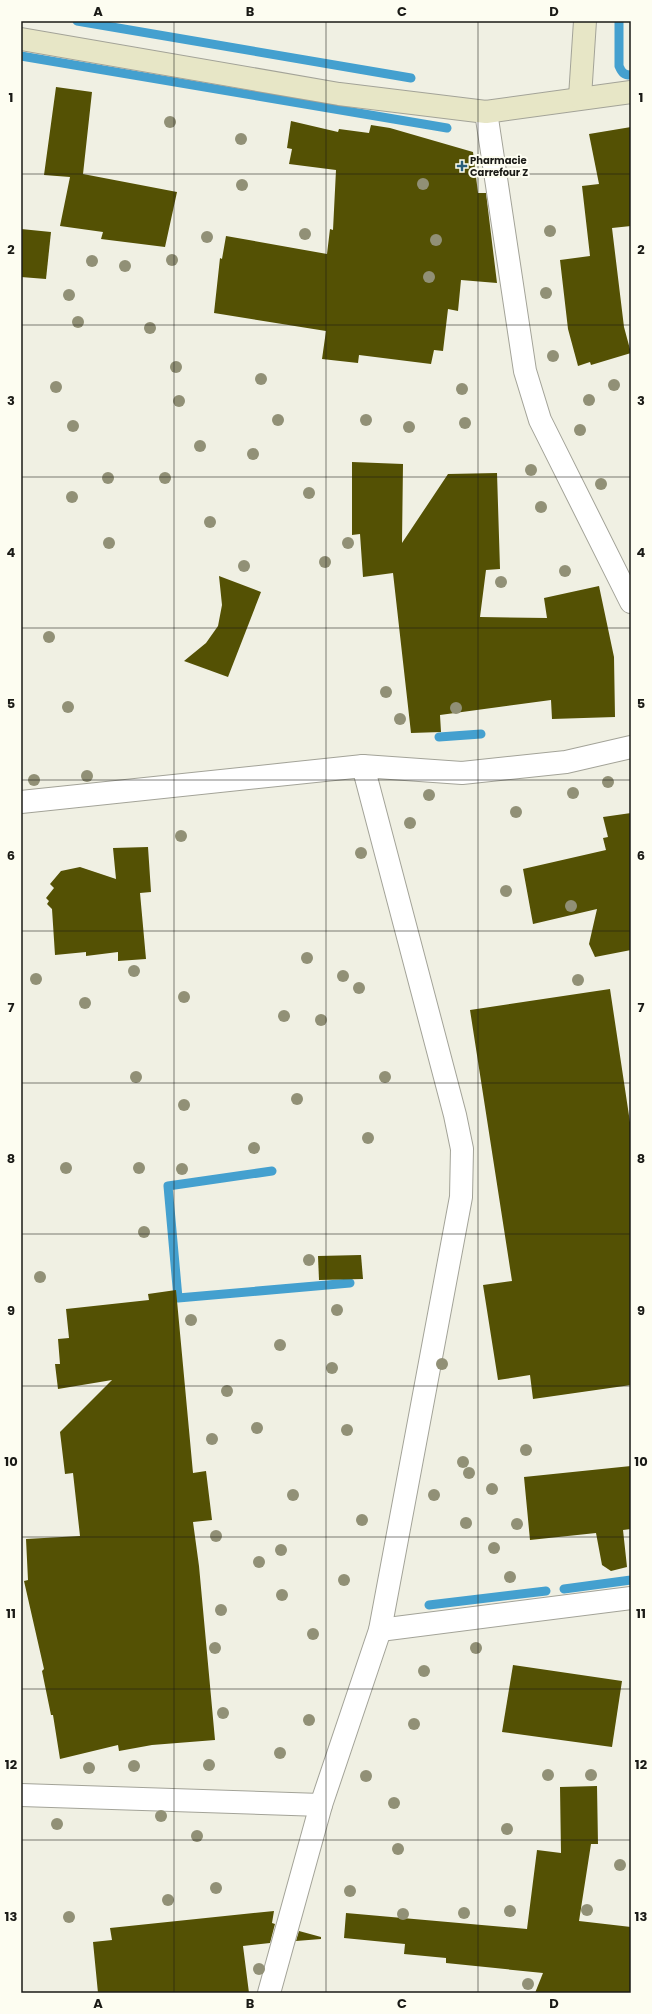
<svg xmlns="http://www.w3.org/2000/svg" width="652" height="2014" font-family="Poppins,sans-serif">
  <rect width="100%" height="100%" fill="#f0f0e3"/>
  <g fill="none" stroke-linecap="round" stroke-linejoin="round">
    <g stroke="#44a0cf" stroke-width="9">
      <path d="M77,21L411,78"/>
      <path d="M619,21V66C622,73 624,75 631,75"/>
      <path d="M21,56L447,128"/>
      <path d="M439,737L481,734"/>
      <path d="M272,1171L168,1186L178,1298L350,1283"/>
      <path d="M564,1589L631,1580"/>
      <path d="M429,1605L546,1591"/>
    </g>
  </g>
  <g fill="#545104">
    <path d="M56,87L92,92L83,174L177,192L165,247L101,239L103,232L60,226L70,177L44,175Z"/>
    <path d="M291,121L338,132L339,129L369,133L371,125L390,128L473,152L478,193H486L497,283L461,280L458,311L448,309L443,351L434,350L431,364L359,355L358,363L322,359L326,331L214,313L220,258L222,259L226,236L327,254L330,229L333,230L336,170L289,164L292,149L287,148Z"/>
    <path d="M631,127V226L612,228L624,327L631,353L591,365L590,362L578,366L568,329L560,260L590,256L582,186L599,184L589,134Z"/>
    <path d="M21,229L51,232L46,279L21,277Z"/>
    <path d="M352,462L403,464L402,543L448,474L497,473L500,569L486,570L480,617L547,618L544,598L599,586L614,657L615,717L552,719L551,700L440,715L441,732L411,733L393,573L363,577L360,534L352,535Z"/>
    <path d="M219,576L261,592L228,677L184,661L206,643L218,626L222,605Z"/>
    <path d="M631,813V950L595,957L589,944L597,909L533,924L523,869L606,850L603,838L608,837L603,817Z"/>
    <path d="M148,847L151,892L140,893L146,959L118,961V952L86,956V952L55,955L52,909L47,904L49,901L46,898L54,888L50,884L61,871L80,867L116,879L113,848Z"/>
    <path d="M610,989L631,1129V1385L533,1399L530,1375L498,1380L483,1285L512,1281L470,1010Z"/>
    <path d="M361,1255L363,1279L319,1280L318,1256Z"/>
    <path d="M176,1290L193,1473L206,1471L212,1520L193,1522L199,1566L215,1740L152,1745L119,1751L118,1745L60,1759L53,1715H51L42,1671L44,1669L24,1581L28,1580L26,1539L80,1536L73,1473L65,1474L60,1432L112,1380L58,1389L55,1364H60L58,1339L69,1338L66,1309L149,1300L148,1294Z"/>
    <path d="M631,1466V1529L623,1530L627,1567L611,1571L602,1565L596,1533L530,1540L524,1477Z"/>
    <path d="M513,1665L622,1681L612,1747L502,1732Z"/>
    <path d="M597,1786L598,1844H591L579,1921L631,1927V1993H535L543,1973L446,1963V1958L404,1954L405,1944L344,1938L346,1913L527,1929L537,1850L561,1853L560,1787Z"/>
    <path d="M274,1911L272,1923L275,1924L270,1943L243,1946L249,1993H98L93,1942L112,1940L110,1928Z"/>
    <path d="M299,1931L321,1937V1939L296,1941Z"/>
  </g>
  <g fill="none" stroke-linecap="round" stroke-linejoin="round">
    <g stroke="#a3a398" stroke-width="24">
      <g id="minor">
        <path d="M486,112L525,371L540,420L631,602"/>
        <path d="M21,802L363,766L462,773L566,762L631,747"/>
        <path d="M380,1630L631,1598"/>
        <path d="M21,1795L321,1805"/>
        <path d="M269,1993L321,1805L380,1630L461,1197L462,1149L455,1115L363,766"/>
      </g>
    </g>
    <g stroke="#a3a398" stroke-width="24">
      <g id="secondary">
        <path d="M21,39L339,94L486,112L631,92"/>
        <path d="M580,97L585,21"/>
      </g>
    </g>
    <use href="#minor" stroke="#fff" stroke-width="22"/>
    <use href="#secondary" stroke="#e7e6c6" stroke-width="22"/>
  </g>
  <g fill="#919076">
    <circle cx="170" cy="122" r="6"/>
    <circle cx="241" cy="139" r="6"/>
    <circle cx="423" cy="184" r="6"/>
    <circle cx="242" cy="185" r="6"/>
    <circle cx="550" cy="231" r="6"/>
    <circle cx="305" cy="234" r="6"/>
    <circle cx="207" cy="237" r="6"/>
    <circle cx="436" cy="240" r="6"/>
    <circle cx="172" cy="260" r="6"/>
    <circle cx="92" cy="261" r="6"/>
    <circle cx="125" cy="266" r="6"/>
    <circle cx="429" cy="277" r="6"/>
    <circle cx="546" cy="293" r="6"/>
    <circle cx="69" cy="295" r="6"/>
    <circle cx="78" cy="322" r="6"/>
    <circle cx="150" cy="328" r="6"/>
    <circle cx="553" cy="356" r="6"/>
    <circle cx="176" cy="367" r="6"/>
    <circle cx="261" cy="379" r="6"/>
    <circle cx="614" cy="385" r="6"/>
    <circle cx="56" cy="387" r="6"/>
    <circle cx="462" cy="389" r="6"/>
    <circle cx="589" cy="400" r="6"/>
    <circle cx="179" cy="401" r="6"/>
    <circle cx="278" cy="420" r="6"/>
    <circle cx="366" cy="420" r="6"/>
    <circle cx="465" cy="423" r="6"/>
    <circle cx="73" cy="426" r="6"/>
    <circle cx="409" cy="427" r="6"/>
    <circle cx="580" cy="430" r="6"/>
    <circle cx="200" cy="446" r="6"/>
    <circle cx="253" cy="454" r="6"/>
    <circle cx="531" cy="470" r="6"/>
    <circle cx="108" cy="478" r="6"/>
    <circle cx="165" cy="478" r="6"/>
    <circle cx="601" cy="484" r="6"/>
    <circle cx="309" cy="493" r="6"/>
    <circle cx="72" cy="497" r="6"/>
    <circle cx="541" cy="507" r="6"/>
    <circle cx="210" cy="522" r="6"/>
    <circle cx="109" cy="543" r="6"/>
    <circle cx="348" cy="543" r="6"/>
    <circle cx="325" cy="562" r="6"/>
    <circle cx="244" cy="566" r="6"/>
    <circle cx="565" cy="571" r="6"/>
    <circle cx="501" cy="582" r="6"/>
    <circle cx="49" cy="637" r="6"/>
    <circle cx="386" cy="692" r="6"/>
    <circle cx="68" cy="707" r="6"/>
    <circle cx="456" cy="708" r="6"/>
    <circle cx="400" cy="719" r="6"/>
    <circle cx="87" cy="776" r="6"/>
    <circle cx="34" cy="780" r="6"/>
    <circle cx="608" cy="782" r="6"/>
    <circle cx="573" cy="793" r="6"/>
    <circle cx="429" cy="795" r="6"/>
    <circle cx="516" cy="812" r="6"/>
    <circle cx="410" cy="823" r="6"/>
    <circle cx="181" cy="836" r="6"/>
    <circle cx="361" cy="853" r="6"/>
    <circle cx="506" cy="891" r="6"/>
    <circle cx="571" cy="906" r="6"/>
    <circle cx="307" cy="958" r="6"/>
    <circle cx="134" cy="971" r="6"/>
    <circle cx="343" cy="976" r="6"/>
    <circle cx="36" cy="979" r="6"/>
    <circle cx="578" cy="980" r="6"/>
    <circle cx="359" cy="988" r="6"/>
    <circle cx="184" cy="997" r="6"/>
    <circle cx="85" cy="1003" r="6"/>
    <circle cx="284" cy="1016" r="6"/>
    <circle cx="321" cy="1020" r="6"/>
    <circle cx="136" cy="1077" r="6"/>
    <circle cx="385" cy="1077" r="6"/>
    <circle cx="297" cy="1099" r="6"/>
    <circle cx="184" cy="1105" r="6"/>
    <circle cx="368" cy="1138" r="6"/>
    <circle cx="254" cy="1148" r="6"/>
    <circle cx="66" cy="1168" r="6"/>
    <circle cx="139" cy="1168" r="6"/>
    <circle cx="182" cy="1169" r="6"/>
    <circle cx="144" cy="1232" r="6"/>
    <circle cx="309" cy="1260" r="6"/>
    <circle cx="40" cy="1277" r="6"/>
    <circle cx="337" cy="1310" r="6"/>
    <circle cx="191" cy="1320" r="6"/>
    <circle cx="280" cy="1345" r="6"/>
    <circle cx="442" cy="1364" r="6"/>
    <circle cx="332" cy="1368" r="6"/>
    <circle cx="227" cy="1391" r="6"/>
    <circle cx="257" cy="1428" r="6"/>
    <circle cx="347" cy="1430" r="6"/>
    <circle cx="212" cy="1439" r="6"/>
    <circle cx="526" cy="1450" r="6"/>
    <circle cx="463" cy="1462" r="6"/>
    <circle cx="469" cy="1473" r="6"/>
    <circle cx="492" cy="1489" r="6"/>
    <circle cx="293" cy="1495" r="6"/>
    <circle cx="434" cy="1495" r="6"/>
    <circle cx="362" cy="1520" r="6"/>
    <circle cx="466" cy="1523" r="6"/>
    <circle cx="517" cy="1524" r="6"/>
    <circle cx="216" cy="1536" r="6"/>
    <circle cx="494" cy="1548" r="6"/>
    <circle cx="281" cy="1550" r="6"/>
    <circle cx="259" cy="1562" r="6"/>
    <circle cx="510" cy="1577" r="6"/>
    <circle cx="344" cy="1580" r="6"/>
    <circle cx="282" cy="1595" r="6"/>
    <circle cx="221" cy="1610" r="6"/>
    <circle cx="313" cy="1634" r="6"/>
    <circle cx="215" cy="1648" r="6"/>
    <circle cx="476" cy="1648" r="6"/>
    <circle cx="424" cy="1671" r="6"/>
    <circle cx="223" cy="1713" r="6"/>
    <circle cx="309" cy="1720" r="6"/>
    <circle cx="414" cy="1724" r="6"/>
    <circle cx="280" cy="1753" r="6"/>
    <circle cx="209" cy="1765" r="6"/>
    <circle cx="134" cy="1766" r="6"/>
    <circle cx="89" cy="1768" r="6"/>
    <circle cx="548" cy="1775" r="6"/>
    <circle cx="591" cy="1775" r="6"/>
    <circle cx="366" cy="1776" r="6"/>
    <circle cx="394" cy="1803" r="6"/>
    <circle cx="161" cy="1816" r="6"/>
    <circle cx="57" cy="1824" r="6"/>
    <circle cx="507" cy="1829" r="6"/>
    <circle cx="197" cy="1836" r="6"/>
    <circle cx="398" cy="1849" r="6"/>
    <circle cx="620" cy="1865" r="6"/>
    <circle cx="216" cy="1888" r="6"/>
    <circle cx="350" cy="1891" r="6"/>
    <circle cx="168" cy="1900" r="6"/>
    <circle cx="587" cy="1910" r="6"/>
    <circle cx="510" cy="1911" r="6"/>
    <circle cx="464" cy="1913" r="6"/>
    <circle cx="403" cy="1914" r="6"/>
    <circle cx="69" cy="1917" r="6"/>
    <circle cx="259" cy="1969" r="6"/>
    <circle cx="528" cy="1984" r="6"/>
  </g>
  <path fill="none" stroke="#1a1a16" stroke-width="1" stroke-opacity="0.55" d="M174,21V1993M326,21V1993M478,21V1993M21,174H631M21,325H631M21,477H631M21,628H631M21,780H631M21,931H631M21,1083H631M21,1234H631M21,1386H631M21,1537H631M21,1689H631M21,1840H631"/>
  <path fill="#295e7a" stroke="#fdfdf1" stroke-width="1.5" d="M460 160h4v4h4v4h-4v4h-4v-4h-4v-4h4z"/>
  <g text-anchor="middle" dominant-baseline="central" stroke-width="4" stroke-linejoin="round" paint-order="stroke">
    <g font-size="10" font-weight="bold" fill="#1a1a16" stroke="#fdfdf1" text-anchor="start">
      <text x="470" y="160">Pharmacie<tspan x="470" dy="12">Carrefour Z</tspan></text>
    </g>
  </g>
  <rect width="652" height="2014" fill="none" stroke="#fdfdf1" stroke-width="44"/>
  <rect x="22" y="22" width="608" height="1970" fill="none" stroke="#1a1a16" stroke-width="1.5"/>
  <g font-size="13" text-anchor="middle" font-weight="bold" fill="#1a1a16">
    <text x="98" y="16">A</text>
    <text x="250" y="16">B</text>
    <text x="402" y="16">C</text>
    <text x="554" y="16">D</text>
    <text x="11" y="102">1</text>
    <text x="641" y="102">1</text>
    <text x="11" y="254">2</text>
    <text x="641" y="254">2</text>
    <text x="11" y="405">3</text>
    <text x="641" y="405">3</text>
    <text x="11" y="557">4</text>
    <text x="641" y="557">4</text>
    <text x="11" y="708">5</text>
    <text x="641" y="708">5</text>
    <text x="11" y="860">6</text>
    <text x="641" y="860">6</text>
    <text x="11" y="1012">7</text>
    <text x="641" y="1012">7</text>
    <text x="11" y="1163">8</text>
    <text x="641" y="1163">8</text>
    <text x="11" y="1315">9</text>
    <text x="641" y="1315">9</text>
    <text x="11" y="1466">10</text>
    <text x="641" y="1466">10</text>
    <text x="11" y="1618">11</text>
    <text x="641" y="1618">11</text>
    <text x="11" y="1769">12</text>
    <text x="641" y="1769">12</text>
    <text x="11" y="1921">13</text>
    <text x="641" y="1921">13</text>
    <text x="98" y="2008">A</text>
    <text x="250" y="2008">B</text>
    <text x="402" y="2008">C</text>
    <text x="554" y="2008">D</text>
  </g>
</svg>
